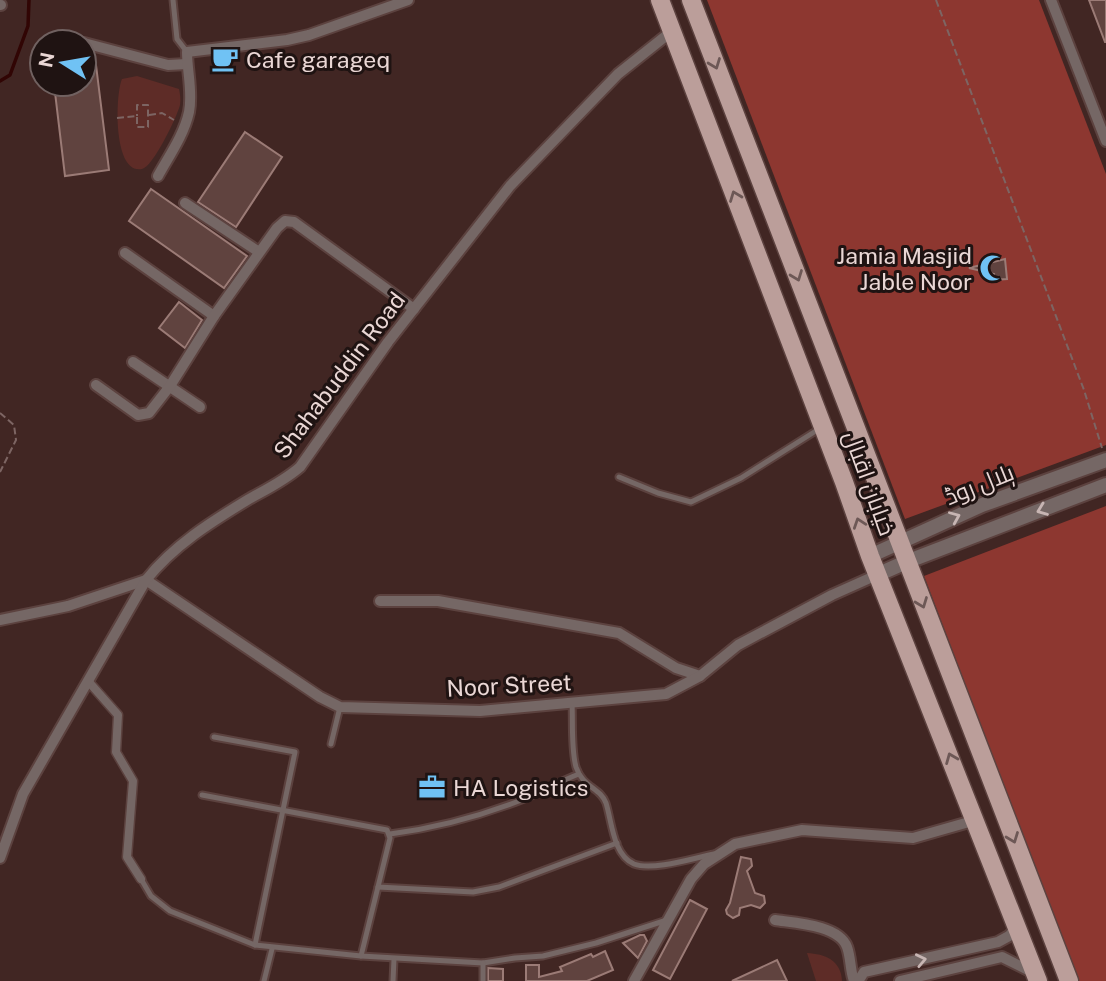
<svg xmlns="http://www.w3.org/2000/svg" width="1106" height="981" font-family="'Public Sans',Cairo,sans-serif">
  <rect width="100%" height="100%" fill="#412623"/>
  <g fill="#5e2c27">
    <path d="M137,76L179,89C180,94 181,99 180,105C177,117 153,167 142,169C113,175 115,95 122,79Z"/>
    <path d="M807,953C825,954 841,960 842,981H816Z"/>
  </g>
  <g fill="#8d3730">
    <path d="M707,0H1039L1106,174V445L905,519Z"/>
    <path d="M1106,506V981H1078L924,576Z"/>
  </g>
  <g fill="none" stroke-linecap="round" stroke-linejoin="round">
    <path stroke="#310504" stroke-width="3.5" d="M0,81L10,75L28,26L29,0"/>
  </g>
  <g fill="#60433f" stroke="#9b7b76" stroke-width="2">
    <path d="M1089,0H1106V42H1105Z"/>
    <path d="M96,65L109,170L65,176L54,84H84V67Z"/>
    <path d="M245,132L282,157L236,227L198,202Z"/>
    <path d="M151,189L247,256L224,288L129,221Z"/>
    <path d="M1005,259L1007,279L993,280L994,274L969,268Z"/>
    <path d="M179,302L202,320L185,348L159,328Z"/>
    <path d="M741,857L751,859L752,866L747,871L755,893L764,896L765,903L760,908L751,905L740,908L739,915L733,918L727,914L726,910L730,903Z"/>
    <path d="M690,900L707,909L670,979L653,970Z"/>
    <path d="M640,935H644L647,941L638,958L623,943Z"/>
    <path d="M605,951L613,970L587,981H526V965H539V977L562,971L560,967L591,954L593,957Z"/>
    <path d="M777,960L787,981H732Z"/>
    <path d="M488,968L503,969V981H488Z"/>
  </g>
  <g fill="none" stroke-linecap="round" stroke-linejoin="round">
    <g stroke="#5c423f" stroke-width="9">
      <g id="service">
        <path d="M173,0L177,39L187,52"/>
        <path d="M619,477L658,493L691,502L741,478L819,429"/>
        <path d="M572,703C573,722 571,749 576,767C583,788 600,787 606,803C612,822 613,855 634,864C653,871 694,858 714,854"/>
        <path d="M214,737L295,752L255,945"/>
        <path d="M331,744L340,707"/>
        <path d="M202,795L387,830L390,838L361,956"/>
        <path d="M390,834C435,828 481,816 524,799C542,792 560,781 579,774"/>
        <path d="M141,879L151,896L170,911L255,945L361,956L483,963L515,958L543,956L596,943L667,920"/>
        <path d="M378,887L473,892L499,887L617,843"/>
        <path d="M264,981L272,949"/>
        <path d="M393,981L394,959"/>
        <path d="M483,981V963"/>
      </g>
    </g>
    <g stroke="#5c423f" stroke-width="11">
      <path id="pedestrian" d="M88,681L118,715L116,752L133,781L127,857L141,879"/>
    </g>
    <g stroke="#5c423f" stroke-width="14">
      <g id="minor">
        <path d="M1051,0L1106,141"/>
        <path d="M0,5H1"/>
        <path d="M84,43L168,65L187,64"/>
        <path d="M158,176C169,156 184,135 189,112C193,92 187,71 187,52L287,40L309,35L408,0"/>
        <path d="M185,203L259,252"/>
        <path d="M125,253L214,316"/>
        <path d="M133,362L200,407"/>
        <path d="M96,385L138,415L149,413L170,386L214,316L277,228L285,221L294,222L414,309"/>
        <path d="M380,601H438L619,633L676,668L700,676"/>
        <path d="M0,620L68,606L146,580L320,697L340,707L480,711L666,694L700,676L738,645L832,595L879,574"/>
        <path d="M0,858L23,794L146,580C174,545 211,522 249,499C267,489 284,481 300,467L388,342L510,186L618,74L672,31"/>
        <path d="M775,920C795,923 839,925 847,947C851,958 850,970 854,981"/>
        <path d="M859,980L864,972L998,942L1009,936L1017,926"/>
        <path d="M634,981L691,879L704,864L735,844L802,830L913,838L976,820"/>
        <path d="M900,981L1002,957L1034,973"/>
      </g>
    </g>
    <g stroke="#5c423f" stroke-width="18">
      <g id="tertiary">
        <path d="M870,556L982,505L1106,460"/>
        <path d="M879,574L906,562L1106,485"/>
      </g>
    </g>
    <g stroke="#5c423f" stroke-width="21">
      <g id="primary">
        <path d="M660,0L844,482L870,556L1038,981"/>
        <path d="M691,0L1069,981"/>
      </g>
    </g>
    <g stroke="#7d6563" stroke-width="2" stroke-dasharray="7 3.5" stroke-linecap="butt">
      <path d="M936,0L1084,390L1102,448"/>
      <path d="M149,115L162,113L174,120"/>
      <path d="M117,118L137,116V127H148V105H137V116"/>
      <path d="M0,413L14,425L16,440L0,472"/>
    </g>
    <use href="#service" stroke="#756765" stroke-width="5"/>
    <use href="#pedestrian" stroke="#756765" stroke-width="8"/>
    <use href="#minor" stroke="#756765" stroke-width="10"/>
    <use href="#tertiary" stroke="#756765" stroke-width="14"/>
    <use href="#primary" stroke="#bb9e9a" stroke-width="18"/>
  </g>
  <defs><path id="oneway-chevron" d="M-2-3.5L2.5 0L-2 3.5" fill="none" stroke-width="1.6" stroke-linecap="round" stroke-linejoin="round" transform="scale(1.75)"/></defs>
  <g stroke="#6d5856">
    <use href="#oneway-chevron" transform="translate(715 64) rotate(69)"/>
    <use href="#oneway-chevron" transform="translate(735 196) rotate(-111)"/>
    <use href="#oneway-chevron" transform="translate(797 276) rotate(69)"/>
    <use href="#oneway-chevron" transform="translate(859 523) rotate(-109)"/>
    <use href="#oneway-chevron" transform="translate(922 603) rotate(69)"/>
    <use href="#oneway-chevron" transform="translate(951 758) rotate(-112)"/>
    <use href="#oneway-chevron" transform="translate(1013 838) rotate(69)"/>
  </g>
  <g stroke="#c7b5b3">
    <use href="#oneway-chevron" transform="translate(1042 510) rotate(159)"/>
    <use href="#oneway-chevron" transform="translate(955 517) rotate(-23)"/>
    <use href="#oneway-chevron" transform="translate(921 960) rotate(-12)"/>
  </g>
  <defs>
    <g id="cafe-bare" transform="scale(2.1)"><path d="M-5.5-4.5H6V0H3Q3 3.5 0 3.5H-2.5Q-5.5 3.5-5.5 0ZM3-3.2v2h1.7v-2ZM-6 4.5H4V6H-6Z" fill="#70c2f4" stroke="#1f1312" stroke-width="2.5" paint-order="stroke"/></g>
    <g id="mosque-bare" transform="scale(2.1)"><path d="M3.5-4.9A6 6 0 1 0 3.5 4.9A5 5 0 1 1 3.5-4.9Z" fill="#70c2f4" stroke="#1f1312" stroke-width="2.5" paint-order="stroke"/></g>
    <g id="office-bare" transform="scale(2.1)"><path d="M-6-3h4V-5.5h4V-3h4V5H-6ZM-1-4.5V-3h2v-1.5ZM-6 0V1H6V0Z" fill="#70c2f4" stroke="#1f1312" stroke-width="2.5" paint-order="stroke"/></g>
  </defs>
  <g fill-rule="evenodd">
    <use href="#cafe-bare" x="225" y="59"/>
    <use href="#mosque-bare" x="993" y="268"/>
    <use href="#office-bare" x="432" y="787"/>
  </g>
  <g text-anchor="middle" dominant-baseline="central" stroke-width="6" stroke-linejoin="round" paint-order="stroke">
    <g font-size="23" fill="#ead7d5" stroke="#1f1312" text-anchor="start">
      <text x="246" y="59">Cafe garageq</text>
      <text x="972" y="255" text-anchor="end">Jamia Masjid<tspan x="972" dy="26">Jable Noor</tspan></text>
      <text x="453" y="787">HA Logistics</text>
    </g>
    <g font-size="23" fill="#ead7d5" stroke="#1f1312">
      <text transform="translate(339 375) rotate(-53)">Shahabuddin Road</text>
      <text transform="translate(870 483) rotate(70)">خیابان اقبال</text>
      <text transform="translate(979 484) rotate(-22)">ہلال روڈ</text>
      <text transform="translate(509 685) rotate(-3)">Noor Street</text>
    </g>
  </g>
  <g transform="translate(63 63) rotate(281)"><circle r="33" fill="#1f1312" stroke="#706160" stroke-width="2"/>
  <path d="M0-5L12 26L0 18L-12 26Z" fill="#70c2f4"/>
  <text y="-10" font-size="19" font-weight="bold" text-anchor="middle" fill="#ead7d5">N</text>
  </g>
</svg>
